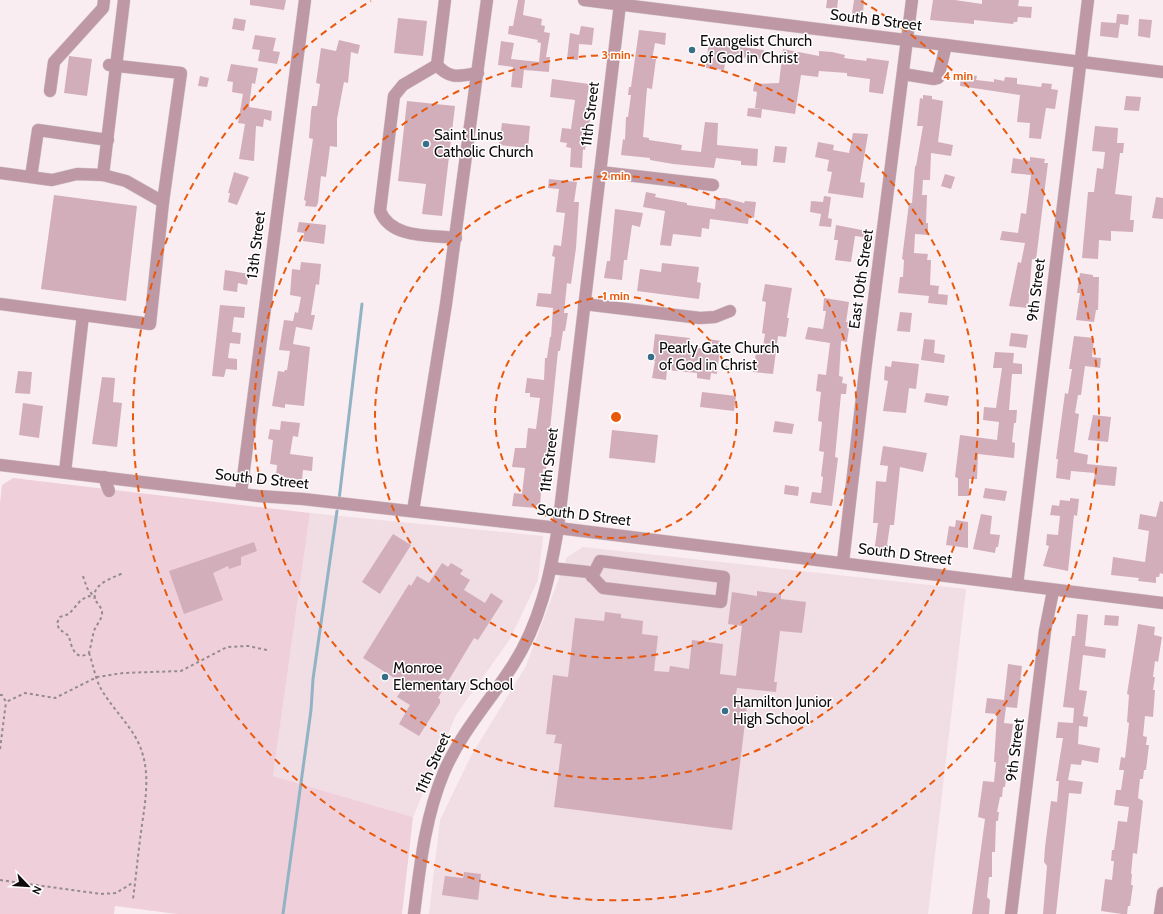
<svg xmlns="http://www.w3.org/2000/svg" width="1163" height="914" font-family="Cabin,sans-serif">
  <rect width="100%" height="100%" fill="#faedf1"/>
  <g fill="#f1dde4">
    <path d="M310,513L543,536L538,580L510,639L456,715L413,817L273,776Z"/>
    <path d="M583,547L966,589L928,914H429L440,820L471,756L526,666L567,557Z"/>
  </g>
  <path fill="#efd0da" d="M13,478L310,513L273,776L413,817L402,914H177L115,906L114,914H0V503L2,485Z"/>
  <g fill="none" stroke-linecap="round" stroke-linejoin="round">
    <g stroke="#91b3c4" stroke-width="3">
      <path d="M339,500L362,304"/>
      <path d="M283,914L311,710L313,679L337,511"/>
    </g>
  </g>
  <g fill="#d2aeba">
    <path d="M250,0H286L284,10L250,5Z"/>
    <path d="M518,0H525L523,15L542,19L541,25L545,26L544,32L550,33L546,57H550L549,72L524,70L522,88L511,87L513,67L498,65L501,41L514,43L511,59L539,62L541,43L537,42L538,40L508,34L509,26H513Z"/>
    <path d="M827,0H838L837,9L826,8Z"/>
    <path d="M854,0H864L863,14H852Z"/>
    <path d="M933,0H955L982,4V0H1019L1018,6L1032,7L1031,18L1018,17L1017,22H1014L1013,24L974,20V24L930,20Z"/>
    <path d="M1117,14L1129,15L1128,25L1120,24L1118,38L1100,36L1101,22L1116,23Z"/>
    <path d="M234,18L246,20L244,31L232,29Z"/>
    <path d="M398,18L427,21L423,56L394,53Z"/>
    <path d="M1139,19L1152,20L1150,38L1138,36Z"/>
    <path d="M581,26L594,28L592,45L579,44L578,60L567,59L570,33L579,35Z"/>
    <path d="M639,30L666,33L665,45L655,43L652,59H656L652,89L647,88L643,137L649,138V140L682,145L681,150L701,152L705,122L718,123L717,145L758,149L757,166L741,165V161L716,158L714,168L673,164L650,160V158L621,155L623,139L625,140L626,117H628L631,95H628L629,87H631Z"/>
    <path d="M255,35L276,38L273,51L280,52L277,64L258,61L260,50L252,49Z"/>
    <path d="M709,39L742,43V47L764,50L763,59L726,56L724,70L706,68Z"/>
    <path d="M339,40L360,45L358,54L351,52L348,83L344,82L337,119V147L330,146L326,177L321,176L318,203L316,207L305,206L306,201L304,200L313,139L309,138L311,112L312,106H317L320,84L316,83L321,48L336,51Z"/>
    <path d="M783,49L819,56V51L832,52L845,55L844,58L866,61L867,58L889,61L883,94L869,92L870,79L847,76V73L819,71L818,77L801,75L795,114L755,108L757,92L753,91L754,84L779,83Z"/>
    <path d="M69,56L92,59L87,96L64,93Z"/>
    <path d="M231,64L258,68L255,84L252,83L249,107L272,111L271,121L264,119L263,127L256,126L254,161L239,159L245,124L238,123L243,94L232,92L233,82L227,81Z"/>
    <path d="M961,74L977,76L976,80L994,82V79L1004,81L1005,77L1017,78V84L1041,87L1042,83L1052,84L1051,89L1058,90L1055,109L1046,108L1041,139L1029,138L1030,123L1017,122L1020,95L960,86Z"/>
    <path d="M200,76L209,78L207,87L198,86Z"/>
    <path d="M552,79L589,84L586,108H589L588,114H591L585,150L583,149L582,168L570,167L571,148L566,147L567,143L560,142L562,128L571,129L575,100L550,97Z"/>
    <path d="M923,95L932,96V99L943,101L938,142L953,145L951,156L931,153L930,180H923L922,195H927L926,223H928V235L915,234L914,253L928,254L927,260H931L930,285L939,286L938,294L948,295L947,305L928,303L929,296L898,293L900,277H903L904,260L902,259L909,203H912L915,166H916L923,126H917L920,98L923,99Z"/>
    <path d="M1126,96L1141,97L1139,111L1124,110Z"/>
    <path d="M407,101L455,106L442,216L422,214L426,184L398,181Z"/>
    <path d="M748,108L762,109L761,118L747,116Z"/>
    <path d="M502,123L530,126L528,148L499,145Z"/>
    <path d="M1095,126L1118,128L1117,143H1124L1123,153H1120L1115,194L1132,196L1130,220H1134L1133,232L1111,231V241L1099,240L1098,259L1082,258L1088,192H1094L1097,168L1103,169L1105,152L1092,151Z"/>
    <path d="M853,133L868,134L860,182L865,183L863,198L828,193L832,172L827,171L829,160L815,157L818,142L834,145L833,150L849,153Z"/>
    <path d="M775,146L787,147L785,163L773,162Z"/>
    <path d="M1030,157L1045,159L1044,163H1048L1036,260L1032,259L1028,308L1009,306L1018,262L1021,263L1025,243L1000,240L1002,231L1018,233L1021,213L1026,214L1031,175L1011,173L1013,158L1030,161Z"/>
    <path d="M234,172L249,177L237,205L228,202L230,193H228Z"/>
    <path d="M945,174L955,177L951,189L941,186Z"/>
    <path d="M549,179L577,182L574,202H579L576,248L571,284L567,283L564,313H568L565,331H563L560,351H558L546,469H543L540,505H536V508L512,506L514,493L522,494L525,468L512,467L515,448H526L528,428L536,429L540,398L530,397V393H525L527,378L544,380L545,358H547L550,337H551L553,308L536,306L538,293L551,294L555,257L552,256L554,245L561,246L565,213L556,212L559,189L548,188Z"/>
    <path d="M646,192L656,194L655,197L687,203V205L715,209L716,198H725L744,203L745,201L756,202L754,218L749,217L748,224L710,219L709,229L702,228L701,237L673,234L671,246L660,245L665,211L643,207Z"/>
    <path d="M54,195L137,206L126,301L41,289Z"/>
    <path d="M824,196L831,197L828,218L832,219L831,227L819,226L821,214L810,212L811,201L823,202Z"/>
    <path d="M1156,197L1163,198V219L1152,218Z"/>
    <path d="M615,209L643,213L640,227L632,225L627,260H624L622,280L604,278L607,261H610Z"/>
    <path d="M299,222L326,225L324,244L303,241L304,233L297,232Z"/>
    <path d="M836,225L872,232L871,238L855,236L851,262L835,260L838,240H834Z"/>
    <path d="M301,262L321,264L319,285L316,284L311,315H315L312,330L296,327L293,344L310,347L304,406L285,404V408L272,406L278,371L284,372L285,370H287L290,351L279,350L284,320L293,321L295,312L298,313L301,297L290,295L292,269L300,270Z"/>
    <path d="M662,263L699,267L697,282L701,283L699,299L637,291L640,269L661,272Z"/>
    <path d="M225,270L249,274L247,285L238,283L237,292L223,290Z"/>
    <path d="M1080,273L1093,275V277H1099L1098,310H1096L1094,322L1076,320L1080,293H1077Z"/>
    <path d="M765,284L792,288L787,318H789L786,337L778,336L773,374L753,372L756,352L762,353L765,334L762,333L766,302L762,301Z"/>
    <path d="M824,298L849,302L846,322H850L847,342L841,341L839,376L843,377L842,383L847,384L846,394H841L835,457L838,458L832,506L810,503L812,492L821,493L823,477L821,476L824,452L819,451L822,422L818,421L821,392L816,391L818,374L826,375L830,343L805,339L808,327L823,329L826,311H823Z"/>
    <path d="M220,305L245,307L244,318L234,317L232,332L241,333L240,344L230,343L228,358L237,359V370L226,369L224,377L212,376Z"/>
    <path d="M900,312L912,313L910,332L897,331Z"/>
    <path d="M1011,333L1028,335L1026,348L1009,346Z"/>
    <path d="M655,334L690,338L689,347L707,349L708,339L721,341L717,374L711,373L710,380L697,378V373L667,370L666,380L652,378L655,361L652,360Z"/>
    <path d="M1074,336L1094,338L1092,357L1101,358L1100,368L1085,366L1081,395H1078L1075,413L1079,414L1074,452L1088,455L1087,464L1117,467L1115,486L1093,484L1095,473L1071,471L1070,480L1056,478L1058,459H1056L1065,393L1068,394L1072,369H1069Z"/>
    <path d="M924,339L935,340L934,353L945,355L944,363L921,360Z"/>
    <path d="M995,352L1014,353L1013,363L1022,364V374H1012L1009,410H1017L1016,423H1014L1012,442L1015,443L1014,458L978,454L977,479H969V496H958V478L955,477L960,435L997,440L999,422L983,420L984,407L996,408L1002,368H993Z"/>
    <path d="M892,361L919,364L916,389L909,388L906,413L883,411L888,381L884,380L885,366L891,367Z"/>
    <path d="M18,371L32,372L30,394L15,393Z"/>
    <path d="M102,377L115,378L113,402L122,403L117,447L92,444Z"/>
    <path d="M702,392L736,396L734,411L700,407Z"/>
    <path d="M926,393L949,396L947,406L924,402Z"/>
    <path d="M23,403L43,406L39,438L19,435Z"/>
    <path d="M1093,415L1111,417L1108,442L1088,440Z"/>
    <path d="M281,421L300,423L298,437L293,436L290,454L313,457L312,471L303,470L302,480L276,476L277,465L270,464L273,440L268,439L270,429L280,430Z"/>
    <path d="M775,421L794,424L792,434L773,432Z"/>
    <path d="M612,430L658,435L655,463L609,458Z"/>
    <path d="M883,446L927,453L923,472L900,467L894,525H890L887,545L891,546L890,555L874,553L878,523H873L876,481L886,482L888,466L880,465Z"/>
    <path d="M785,485L799,487L798,496L784,494Z"/>
    <path d="M985,488L1007,491L1005,501L983,498Z"/>
    <path d="M1070,498L1079,499L1077,516L1074,515L1068,571L1043,566L1049,546L1046,545L1047,534L1058,535L1060,516L1050,515L1052,505L1059,506L1060,500L1070,501Z"/>
    <path d="M1160,501L1163,502V574L1160,573L1159,577H1156V583L1138,581L1139,578L1111,575L1113,557L1145,562L1149,531L1138,529L1140,514L1156,517Z"/>
    <path d="M981,514L992,516L990,534L1000,535L998,547H996L995,553L973,549Z"/>
    <path d="M956,520L968,522V548L946,545L949,526L955,527Z"/>
    <path d="M393,534L411,545L380,594L362,582Z"/>
    <path d="M254,542L257,551L241,557V565L229,569L228,566L213,573L223,600L184,614L169,571Z"/>
    <path d="M442,563L448,567L451,563L463,570L460,574L470,580L464,590L485,603L491,593L503,601L478,640L474,638L438,698L440,699V703L419,736L399,724L410,705L397,697L405,685L363,658L409,584L411,586L417,576L429,583Z"/>
    <path d="M757,591L781,594V599L806,602L802,633L780,631L774,682H777L776,692L737,688L734,704L747,706L732,830L554,807L562,744L554,743L556,735L546,734L553,675L568,677L575,618L604,621L605,612L621,614V618L643,621L642,634L658,636L654,671L669,672L670,666L689,669L692,640L723,644L720,674L736,676L742,626L728,624L732,592L757,596Z"/>
    <path d="M1077,614L1088,615L1085,646L1106,649L1105,658L1083,655L1079,690L1087,691L1083,716L1088,717L1087,727L1079,726L1078,744L1100,748L1098,763L1082,760L1081,765L1071,764L1068,780L1083,782L1081,794L1069,793L1056,914H1043L1047,866L1044,862L1045,847L1051,801L1057,802L1059,781H1056L1063,738H1056L1058,722L1073,723L1074,708L1063,707L1072,636H1075Z"/>
    <path d="M1105,615L1119,616L1118,626L1104,625Z"/>
    <path d="M1138,624L1155,627L1154,635L1162,637L1158,662L1155,661L1153,677H1155L1153,690H1155L1153,717L1145,716L1143,736L1147,737L1146,745H1149L1146,770H1144L1143,779H1140L1138,798L1143,801L1137,854L1133,853L1131,874H1132L1131,885H1133L1130,906H1128L1127,914H1122L1101,911L1105,879L1112,880L1114,861H1111L1112,850H1114L1118,821L1127,822L1129,807L1114,805L1116,790H1121L1124,770H1119L1121,757L1125,758L1129,723L1127,722L1129,695L1127,694Z"/>
    <path d="M1008,664L1022,666L1017,708L1006,707L1004,723L1013,724L1005,787H1003L1002,797H1000L997,812H999L998,821H996L995,852H992V877H989L987,897L990,900L989,914H972L985,819L978,817L983,781L994,782L996,762H994L997,714L985,713L987,698L1004,700Z"/>
    <path d="M464,872L481,874L478,900L442,895L445,876L463,878Z"/>
  </g>
  <g fill="none" stroke-linecap="round" stroke-linejoin="round">
    <g stroke="#d4c9cc" stroke-width="13">
      <g id="minor">
        <path d="M445,0L437,65C450,80 460,76 478,73"/>
        <path d="M584,0L1163,72"/>
        <path d="M109,65L181,73L163,202"/>
        <path d="M437,65L403,85L394,96L380,211C391,239 431,235 456,238"/>
        <path d="M903,74L934,79L938,78L946,45"/>
        <path d="M50,91L54,62L103,8L104,0"/>
        <path d="M600,172L713,185"/>
        <path d="M0,173L52,180L77,174L103,175L126,181L163,202L150,324L83,315"/>
        <path d="M103,175L124,0"/>
        <path d="M31,177L38,130L108,140"/>
        <path d="M0,304L83,315L65,472"/>
        <path d="M584,304L700,318L715,317L730,311"/>
        <path d="M0,465L258,496L303,499L558,528L1163,603"/>
        <path d="M104,477L109,491"/>
        <path d="M241,493L305,0"/>
        <path d="M413,511L446,304L487,0"/>
        <path d="M843,562L865,371L912,0"/>
        <path d="M551,568L588,572L603,588L721,602L724,577L600,561L592,577"/>
        <path d="M1017,585L1088,0"/>
        <path d="M414,914C420,866 425,817 444,772C461,732 490,701 513,665C540,623 550,576 558,528L620,4"/>
        <path d="M1011,914L1045,631L1053,591"/>
        <path d="M1160,914L1163,893"/>
      </g>
    </g>
    <g stroke="#948b8d" stroke-width="2" stroke-dasharray="3 3" stroke-linecap="butt">
      <path d="M83,576L87,588L95,598L89,596L81,600L69,614L60,617L57,623L59,629L69,636C71,646 75,662 89,653C91,646 92,638 94,631C96,625 101,621 102,614C103,607 96,604 95,598C91,584 115,577 123,573"/>
      <path d="M89,653C93,664 95,677 100,687C111,707 128,722 138,742C152,771 145,802 141,832C138,854 136,877 133,899"/>
      <path d="M0,695H2L6,702L25,693L55,698L97,677L123,673L181,671L227,647L248,646L267,650"/>
      <path d="M0,749L6,702"/>
      <path d="M0,880L101,894L116,893L134,882"/>
    </g>
    <use href="#minor" stroke="#be99a5" stroke-width="12"/>
  </g>
  <g fill="none" stroke="#e8590c" stroke-width="2" stroke-dasharray="7 5">
    <circle cx="616" cy="417" r="121"/>
    <circle cx="616" cy="417" r="241"/>
    <circle cx="616" cy="417" r="362"/>
    <path d="M861 1A483 483 0 1 1 371 1"/>
  </g>
  <g fill="#376f89" stroke="#fff" stroke-width="1.5">
    <circle cx="692" cy="50" r="4"/>
    <circle cx="426" cy="144" r="4"/>
    <circle cx="651" cy="357" r="4"/>
    <circle cx="385" cy="677" r="4"/>
    <circle cx="725" cy="711" r="4"/>
  </g>
  <g text-anchor="middle" dominant-baseline="central" stroke-width="3" stroke-linejoin="round" paint-order="stroke">
    <g font-size="15" fill="#0f0b0c" stroke="#fff">
      <text transform="translate(876 20) rotate(7)">South B Street</text>
      <text transform="translate(590 114) rotate(-83)">11th Street</text>
      <text transform="translate(256 245) rotate(-83)">13th Street</text>
      <text transform="translate(861 279) rotate(-82)">East 10th Street</text>
      <text transform="translate(1036 290) rotate(-83)">9th Street</text>
      <text transform="translate(549 460) rotate(-83)">11th Street</text>
      <text transform="translate(262 479) rotate(6)">South D Street</text>
      <text transform="translate(584 515) rotate(7)">South D Street</text>
      <text transform="translate(905 554) rotate(7)">South D Street</text>
      <text transform="translate(1015 750) rotate(-83)">9th Street</text>
      <text transform="translate(433 763) rotate(-66)">11th Street</text>
    </g>
    <g font-size="15" fill="#0f0b0c" stroke="#fff" text-anchor="start">
      <text x="700" y="41">Evangelist Church<tspan x="700" dy="17">of God in Christ</tspan></text>
      <text x="434" y="135">Saint Linus<tspan x="434" dy="17">Catholic Church</tspan></text>
      <text x="659" y="348">Pearly Gate Church<tspan x="659" dy="17">of God in Christ</tspan></text>
      <text x="393" y="668">Monroe<tspan x="393" dy="17">Elementary School</tspan></text>
      <text x="733" y="702">Hamilton Junior<tspan x="733" dy="17">High School</tspan></text>
    </g>
  </g>
  <circle cx="616" cy="417" r="6" fill="#e8590c" stroke="#fff" stroke-width="2"/>
  <g font-size="12" text-anchor="middle" font-weight="bold" fill="#e8590c" stroke="#fff" stroke-width="3" stroke-linejoin="round" paint-order="stroke">
    <text x="616" y="59">3 min</text>
    <text x="958" y="80">4 min</text>
    <text x="616" y="180">2 min</text>
    <text x="616" y="300">1 min</text>
  </g>
  <g transform="translate(28 886) rotate(115)" stroke="#ffffff" stroke-width="3" paint-order="stroke">
  <path d="M0-3L7 15L0 10L-7 15Z" fill="#0f0b0c"/>
  <text y="-6" font-size="11" font-weight="bold" text-anchor="middle" fill="#0f0b0c">N</text>
  </g>
</svg>
